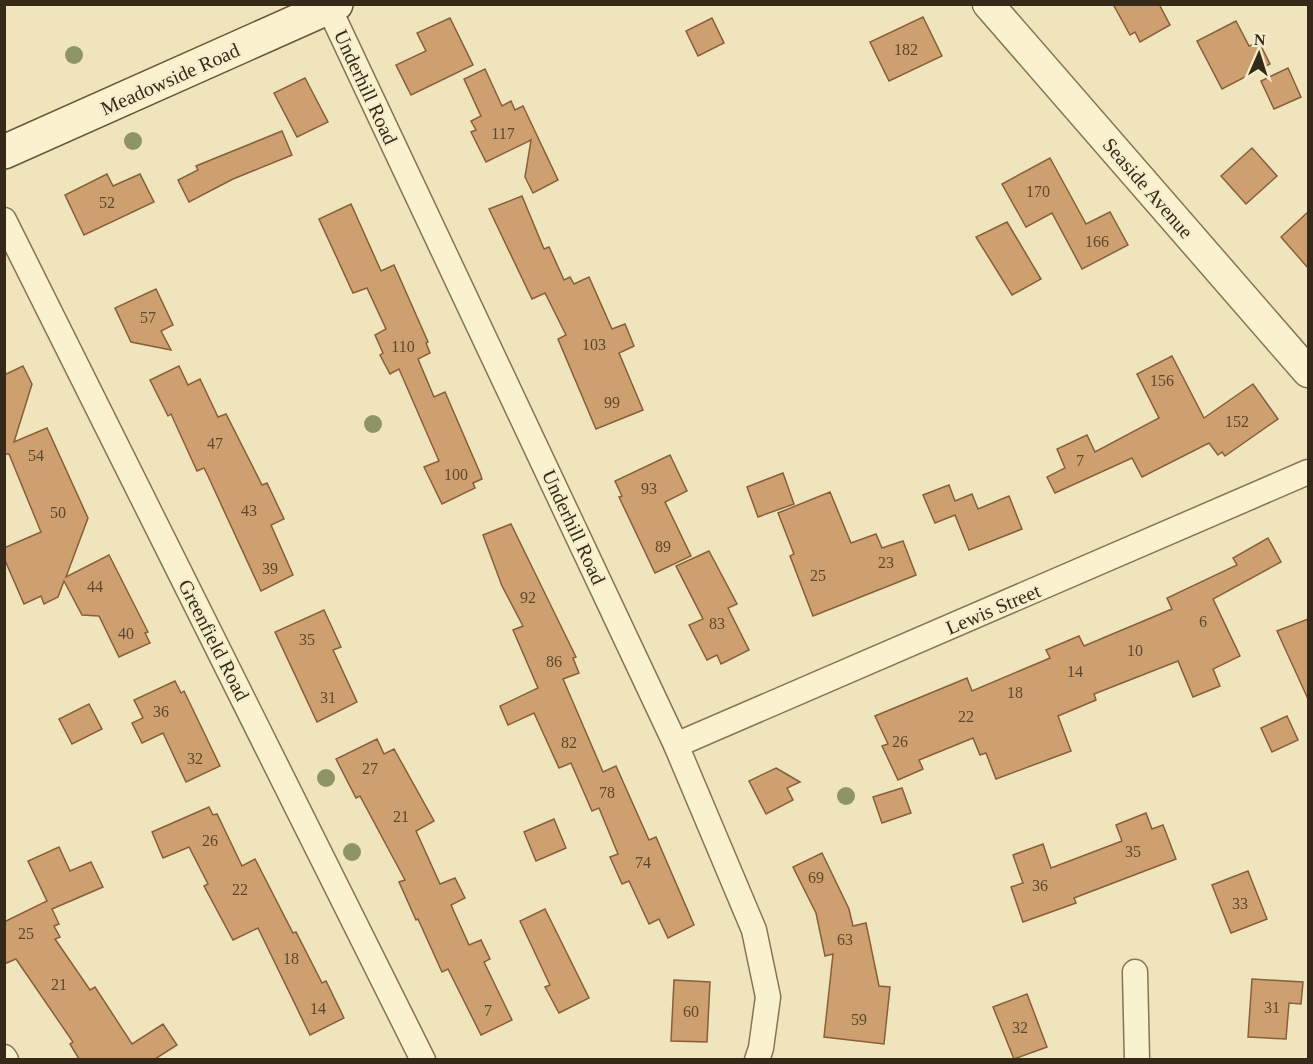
<svg xmlns="http://www.w3.org/2000/svg" width="1313" height="1064" font-family="Georgia,serif">
  <rect width="100%" height="100%" fill="#efe4bb"/>
  <g fill="#cfa06f" stroke="#875f3a" stroke-width="1.5">
    <path d="M1113,4H1159L1170,25L1140,42L1135,32L1130,35Z"/>
    <path d="M923,17L942,56L889,81L870,42Z"/>
    <path d="M450,18L473,65L411,95L396,65L426,51L417,33Z"/>
    <path d="M712,18L724,43L698,56L686,31Z"/>
    <path d="M1236,21L1249,46L1259,42L1270,64L1222,89L1197,41Z"/>
    <path d="M1288,68L1301,97L1274,109L1261,81Z"/>
    <path d="M485,69L502,106L511,101L515,110L523,106L558,180L533,193L525,177L531,140L486,162L471,132L476,130L471,121L481,116L464,79Z"/>
    <path d="M305,78L328,122L297,137L274,93Z"/>
    <path d="M282,131L292,155L233,179L189,202L178,180L198,170L196,166Z"/>
    <path d="M1252,148L1277,176L1246,204L1221,176Z"/>
    <path d="M1050,158L1086,224L1110,212L1128,245L1082,269L1052,213L1026,227L1002,184Z"/>
    <path d="M107,174L113,186L140,174L154,202L84,235L65,195Z"/>
    <path d="M522,196L544,249L549,247L564,280L570,277L574,284L589,277L612,329L625,324L634,346L619,353L643,410L596,429L558,339L566,335L545,293L532,299L489,209Z"/>
    <path d="M351,204L381,271L394,265L428,342L426,343L430,353L418,359L434,397L445,392L480,473L482,479L473,483L475,488L442,504L424,467L439,461L399,369L390,374L380,355L383,353L375,335L386,329L367,288L353,293L319,219Z"/>
    <path d="M1308,212V268L1281,237Z"/>
    <path d="M1007,222L1041,279L1012,295L976,237Z"/>
    <path d="M156,289L173,325L161,331L171,350L131,342L115,308Z"/>
    <path d="M1172,356L1204,418L1253,384L1278,419L1225,456L1222,452L1218,455L1209,443L1142,477L1132,458L1055,493L1047,477L1065,468L1057,449L1087,435L1095,452L1159,418L1137,374Z"/>
    <path d="M23,366L32,384L14,442L47,428L88,518L66,577L109,555L148,632L145,633L150,643L119,657L99,616L82,615L64,581L58,597L44,604L41,596L24,604L4,558V548L41,532L9,454H4V375Z"/>
    <path d="M179,366L188,385L200,379L218,417L226,414L262,485L267,483L284,519L271,525L293,575L261,591L208,476L204,468L197,471L171,414L168,416L150,380Z"/>
    <path d="M670,455L687,491L665,502L691,556L655,573L619,497L622,496L615,481Z"/>
    <path d="M783,473L794,504L758,517L747,487Z"/>
    <path d="M949,485L955,501L972,494L978,509L1009,496L1022,529L969,550L955,515L935,523L923,495Z"/>
    <path d="M830,492L851,543L876,534L882,548L903,541L916,575L813,616L790,556L794,554L778,513Z"/>
    <path d="M511,524L576,657L573,658L579,673L563,679L603,772L616,766L649,840L656,837L694,925L668,938L659,919L649,924L629,881L622,884L610,857L618,854L599,808L592,811L571,763L559,768L534,713L508,725L500,706L538,688L513,630L523,626L502,586L483,535Z"/>
    <path d="M1268,538L1281,562L1213,599L1240,656L1213,669L1220,686L1193,697L1178,661L1094,694L1096,700L1058,716L1071,751L996,779L986,753L980,755L973,738L919,760L923,769L898,780L882,746L888,744L875,716L967,678L972,691L1050,658L1046,650L1079,636L1084,646L1172,609L1167,598L1237,565L1233,558Z"/>
    <path d="M709,551L737,604L728,608L749,650L721,664L717,655L707,660L689,625L703,619L676,566Z"/>
    <path d="M324,610L341,647L333,650L357,702L317,722L275,632Z"/>
    <path d="M1308,619V699L1277,631Z"/>
    <path d="M175,681L181,693L184,691L220,766L186,782L163,733L142,743L132,723L143,718L134,700Z"/>
    <path d="M89,704L102,729L72,744L59,719Z"/>
    <path d="M1287,716L1298,740L1272,752L1261,728Z"/>
    <path d="M377,739L384,754L394,749L434,821L416,831L440,884L455,878L465,898L451,905L469,945L481,940L490,959L484,962L512,1020L481,1035L448,969L442,972L418,919L416,920L399,882L405,880L360,796L356,798L336,759Z"/>
    <path d="M776,768L800,782L787,788L793,800L766,814L749,781Z"/>
    <path d="M902,788L911,813L882,823L873,797Z"/>
    <path d="M209,807L213,815L217,814L242,866L255,859L293,933L296,932L322,983L326,981L344,1018L310,1035L258,928L233,940L204,886L208,884L189,847L163,858L152,832Z"/>
    <path d="M1146,813L1152,829L1163,825L1176,859L1074,898L1076,903L1023,922L1011,887L1023,883L1013,855L1043,844L1051,868L1122,841L1116,825Z"/>
    <path d="M554,819L566,848L536,861L524,832Z"/>
    <path d="M59,847L70,871L91,862L103,887L52,909L59,924L54,926L60,937L55,939L90,990L95,987L132,1044L163,1024L177,1045L155,1059H79L70,1044L73,1042L16,959L4,964V922L47,901L28,861Z"/>
    <path d="M822,853L849,909L853,926L866,923L879,986L890,987L884,1044L824,1037L833,954L825,956L816,913L793,867Z"/>
    <path d="M1248,871L1267,919L1231,933L1212,885Z"/>
    <path d="M545,909L589,998L559,1013L545,987L550,985L520,921Z"/>
    <path d="M1252,979L1303,982L1301,1004L1289,1003L1286,1039L1248,1037Z"/>
    <path d="M674,980L710,982L707,1042L671,1041Z"/>
    <path d="M1027,994L1047,1047L1014,1059L993,1007Z"/>
  </g>
  <g fill="none" stroke-linecap="round" stroke-linejoin="round">
    <g stroke="#877455" stroke-width="27">
      <g id="minor">
        <path d="M329,8L676,745L754,930L768,997L761,1048L757,1060"/>
        <path d="M4,220L423,1060"/>
        <path d="M676,745L1308,472"/>
        <path d="M1135,972L1137,1060"/>
        <path d="M4,1057L6,1060"/>
      </g>
    </g>
    <g stroke="#877455" stroke-width="33">
      <path id="tertiary" d="M988,4L1308,372"/>
    </g>
    <g stroke="#685538" stroke-width="36">
      <path id="secondary" d="M4,152L336,4"/>
    </g>
    <use href="#minor" stroke="#faf1ce" stroke-width="24"/>
    <use href="#tertiary" stroke="#faf1ce" stroke-width="30"/>
    <use href="#secondary" stroke="#faf1ce" stroke-width="33"/>
  </g>
  <g fill="#8f9466">
    <circle cx="74" cy="55" r="9"/>
    <circle cx="133" cy="141" r="9"/>
    <circle cx="373" cy="424" r="9"/>
    <circle cx="326" cy="778" r="9"/>
    <circle cx="846" cy="796" r="9"/>
    <circle cx="352" cy="852" r="9"/>
  </g>
  <g text-anchor="middle" dominant-baseline="central" stroke-width="5" stroke-linejoin="round" paint-order="stroke">
    <g font-size="16" fill="#5c482f">
      <text x="906" y="49">182</text>
      <text x="503" y="133">117</text>
      <text x="1038" y="191">170</text>
      <text x="107" y="202">52</text>
      <text x="1097" y="241">166</text>
      <text x="148" y="317">57</text>
      <text x="594" y="344">103</text>
      <text x="403" y="346">110</text>
      <text x="1162" y="380">156</text>
      <text x="612" y="402">99</text>
      <text x="1237" y="421">152</text>
      <text x="215" y="443">47</text>
      <text x="36" y="455">54</text>
      <text x="1080" y="460">7</text>
      <text x="456" y="474">100</text>
      <text x="649" y="488">93</text>
      <text x="249" y="510">43</text>
      <text x="58" y="512">50</text>
      <text x="663" y="546">89</text>
      <text x="886" y="562">23</text>
      <text x="270" y="568">39</text>
      <text x="818" y="575">25</text>
      <text x="95" y="586">44</text>
      <text x="528" y="597">92</text>
      <text x="1203" y="621">6</text>
      <text x="717" y="623">83</text>
      <text x="126" y="633">40</text>
      <text x="307" y="639">35</text>
      <text x="1135" y="650">10</text>
      <text x="554" y="661">86</text>
      <text x="1075" y="671">14</text>
      <text x="1015" y="692">18</text>
      <text x="328" y="697">31</text>
      <text x="161" y="711">36</text>
      <text x="966" y="716">22</text>
      <text x="900" y="741">26</text>
      <text x="569" y="742">82</text>
      <text x="195" y="758">32</text>
      <text x="370" y="768">27</text>
      <text x="607" y="792">78</text>
      <text x="401" y="816">21</text>
      <text x="210" y="840">26</text>
      <text x="1133" y="851">35</text>
      <text x="643" y="862">74</text>
      <text x="816" y="877">69</text>
      <text x="1040" y="885">36</text>
      <text x="240" y="889">22</text>
      <text x="1240" y="903">33</text>
      <text x="26" y="933">25</text>
      <text x="845" y="939">63</text>
      <text x="291" y="958">18</text>
      <text x="59" y="984">21</text>
      <text x="1272" y="1007">31</text>
      <text x="318" y="1008">14</text>
      <text x="488" y="1010">7</text>
      <text x="691" y="1011">60</text>
      <text x="859" y="1019">59</text>
      <text x="1020" y="1027">32</text>
    </g>
    <g font-size="20" fill="#352a1a" stroke="#f6eecb">
      <text transform="translate(170 79) rotate(-24)">Meadowside Road</text>
      <text transform="translate(366 87) rotate(65)">Underhill Road</text>
      <text transform="translate(1148 188) rotate(49)">Seaside Avenue</text>
      <text transform="translate(574 527) rotate(65)">Underhill Road</text>
      <text transform="translate(993 609) rotate(-23)">Lewis Street</text>
      <text transform="translate(214 640) rotate(63)">Greenfield Road</text>
    </g>
  </g>
  <rect width="1313" height="1064" fill="none" stroke="#352a1a" stroke-width="12"/>
  <g transform="translate(1259 54) rotate(3)" stroke="#f6eecb" stroke-width="4.5" paint-order="stroke">
  <path d="M0-4.5L10 22L0 15L-10 22Z" fill="#352a1a"/>
  <text y="-9" font-size="16" font-weight="bold" text-anchor="middle" fill="#352a1a">N</text>
  </g>
</svg>
